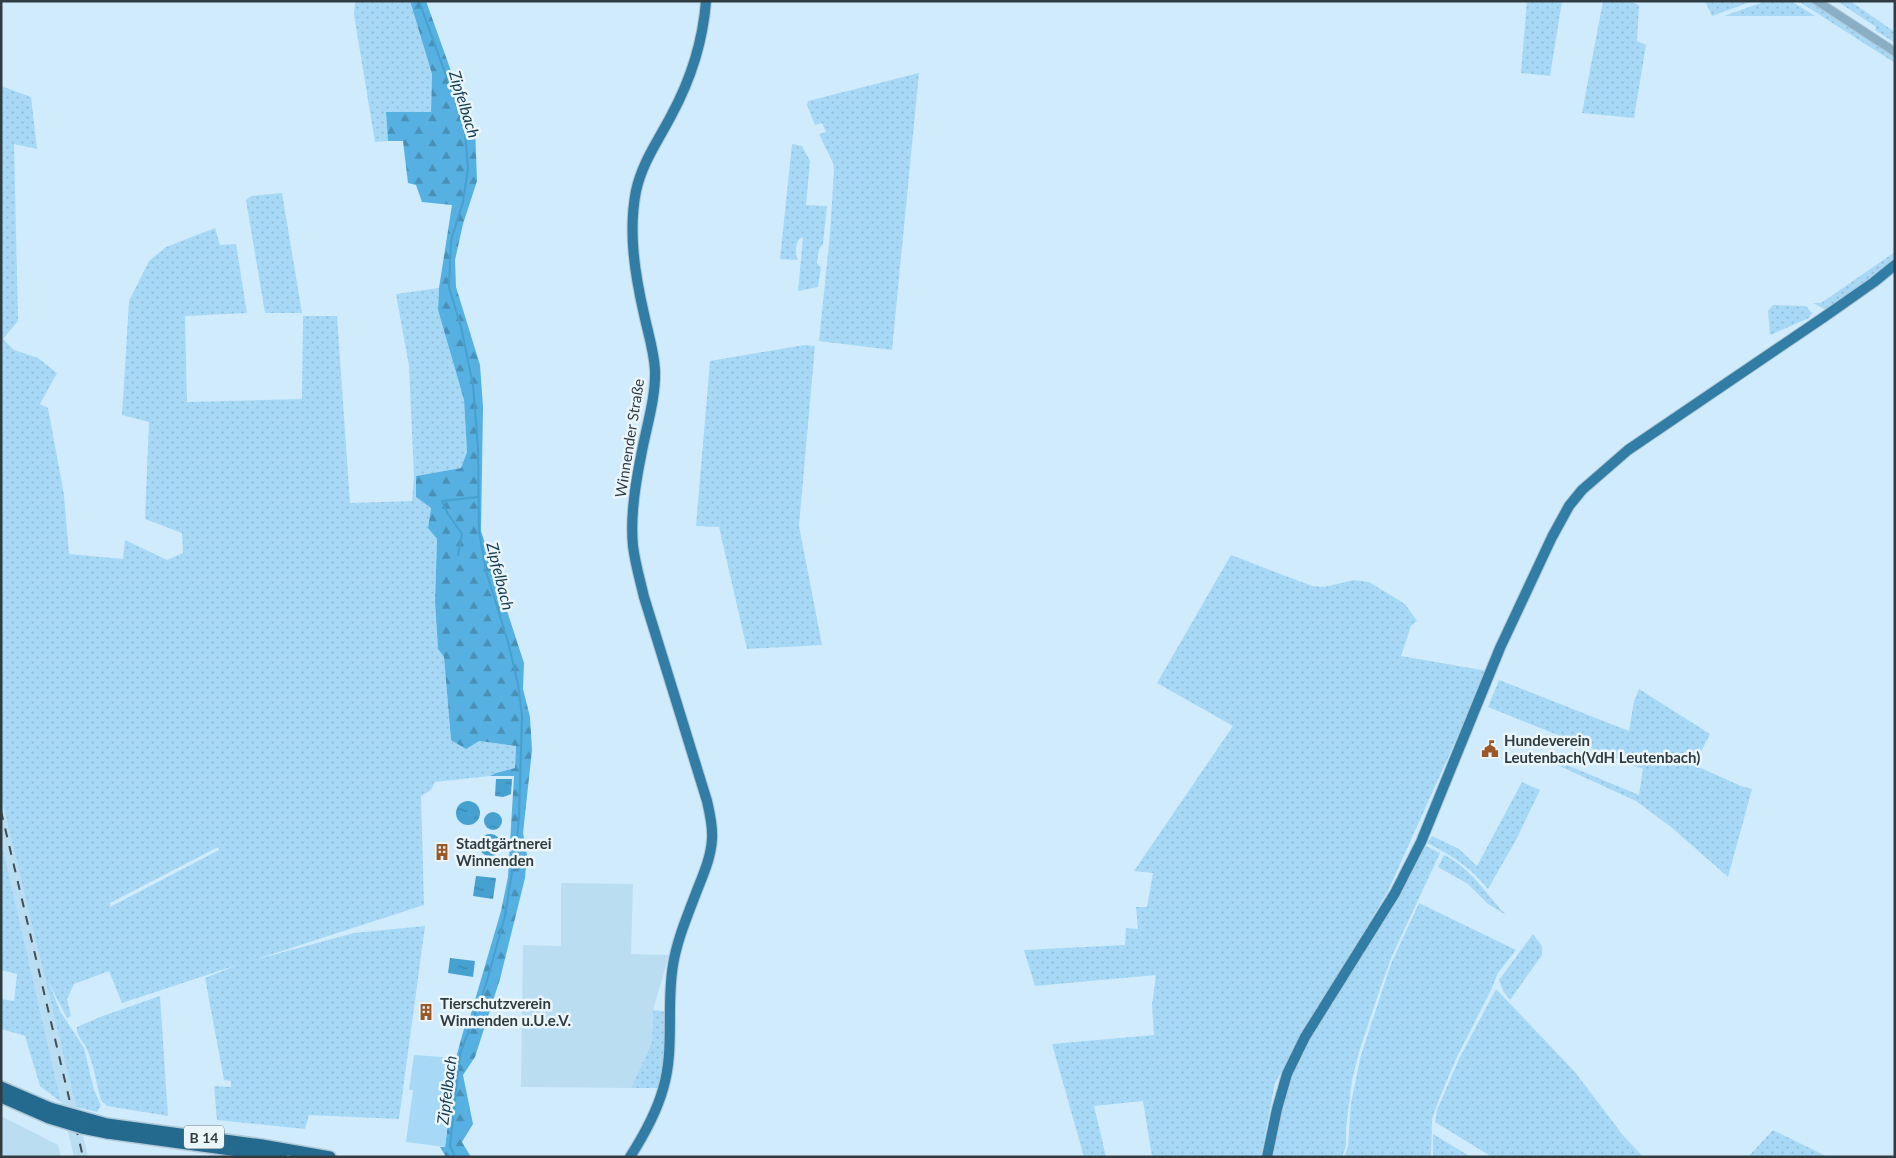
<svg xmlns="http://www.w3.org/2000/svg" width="1896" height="1158" font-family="Lato,sans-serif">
  <defs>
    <pattern id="grass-dots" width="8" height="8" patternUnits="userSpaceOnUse" patternTransform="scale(1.25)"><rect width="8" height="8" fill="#a7d9f7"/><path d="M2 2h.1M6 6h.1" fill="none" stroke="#90bbd5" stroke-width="1.8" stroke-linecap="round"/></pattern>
    <pattern id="forest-firs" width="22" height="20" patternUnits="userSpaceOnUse" patternTransform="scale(1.25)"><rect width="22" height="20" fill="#56b0e1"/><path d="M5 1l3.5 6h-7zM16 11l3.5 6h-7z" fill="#4890b8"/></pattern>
    <pattern id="water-ripples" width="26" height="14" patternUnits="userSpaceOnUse" patternTransform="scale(1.25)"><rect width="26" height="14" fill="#46a1d1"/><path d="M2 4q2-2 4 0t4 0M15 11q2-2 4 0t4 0" fill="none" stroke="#3b84ab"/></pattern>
  </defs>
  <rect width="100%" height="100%" fill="#d0ebfc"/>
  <g fill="#bbddf2">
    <path d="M1,797L32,925L88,1157H74L57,1085L1,840Z"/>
    <path d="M561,883L633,884L631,954L669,955L653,1010L652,1042L631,1088L521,1087L523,945L561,946Z"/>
    <path d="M1,1116L58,1145L61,1157H1Z"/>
  </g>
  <g fill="url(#grass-dots)" fill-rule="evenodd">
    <path d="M355,1H410L432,74L431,112H386L388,141L375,142L354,15Z"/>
    <path d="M1527,1H1562L1550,76L1521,73Z"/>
    <path d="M1603,1H1629L1639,5L1637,41L1646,45L1634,118L1582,113Z"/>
    <path d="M1705,1H1753L1712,16Z"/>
    <path d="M1766,1H1791L1815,16H1724Z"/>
    <path d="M1798,1H1813L1895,55V63Z"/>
    <path d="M1837,1H1850L1895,32V43L1875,30L1876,27Z"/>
    <path d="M919,73L892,350L819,341L830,234L834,170L833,163L819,134L826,132L822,123L815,125L807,105L808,101Z"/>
    <path d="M1,86L31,97L37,149L14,144L18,321L3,339L14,350L38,358L57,373L40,404L48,408L64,495L69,554L123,559L125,540L167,560L183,553L182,533L145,519L149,422L122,415L129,301L149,261L166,247L215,228L220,245L236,244L247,313L185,316L187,402L302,399L303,316H337L350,503L412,501L414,476L409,366L396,294L439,288L438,310L464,400L467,452L461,468L416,476V497L431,508L428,528L437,539L435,602L438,649L444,656L451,740L479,741L516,746L515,768L496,773L490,776L435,782L431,790L421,796L424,905L254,960L354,933L425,926L399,1119L309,1115L305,1129L217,1120L214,1086L231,1087V1081L224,1080L205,978L237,965L122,1003L109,971L74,984L67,999L71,1016L67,1018L49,983L60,1011L84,1048L94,1090L101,1106L97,1112L76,1107L1,797ZM218,847L219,850L110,907V903Z"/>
    <path d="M792,144L802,146L810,161L806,205L827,206L823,244L819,249L817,263L821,267L818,287L798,291L803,238H800C795,244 795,254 798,260L780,259Z"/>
    <path d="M282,193L302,313H265L246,200L251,196Z"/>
    <path d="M1895,252V260L1866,284L1826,310L1813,303H1821Z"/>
    <path d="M1773,305L1806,306L1812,313L1809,318L1770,335L1768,311Z"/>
    <path d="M804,345L815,346L799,526L822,645L747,649L719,527L696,526L710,361Z"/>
    <path d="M1231,555L1312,586L1324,587L1354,580L1369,582L1405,604L1417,621L1411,626L1401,656L1487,671L1388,891L1275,1083L1261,1157H1152L1143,1101L1094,1106L1106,1157H1084L1052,1044L1154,1035L1152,1005L1156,975L1035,986L1024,950L1125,945L1126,928L1138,929L1136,907H1147L1153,873L1134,871L1233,726L1157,683Z"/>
    <path d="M1499,680L1629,731L1634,701L1639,689L1710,734L1694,765L1741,786L1752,789L1728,877L1671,827L1636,801L1542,758L1543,755L1639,795L1643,769L1488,707Z"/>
    <path d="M1522,782L1540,790L1516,840L1488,889C1469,866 1454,857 1427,843L1432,836L1459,849L1477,866Z"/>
    <path d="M1,840L61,1102L40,1086L25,1036L1,1029V999L14,1001L17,974L1,970Z"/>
    <path d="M1426,846L1440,853L1392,956L1381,986L1359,1052L1352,1080L1346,1128V1146L1342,1157H1271L1286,1088L1297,1060L1421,850Z"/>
    <path d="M1444,855C1471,868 1486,894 1506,915L1488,904L1468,884L1438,867Z"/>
    <path d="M1419,903L1516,950L1498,973L1491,990L1456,1059L1440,1097L1432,1119L1431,1157H1344L1348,1147L1351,1103L1361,1055L1391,964Z"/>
    <path d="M1533,934L1542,946V955L1510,1000L1503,991L1499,980Z"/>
    <path d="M1496,989L1575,1072L1622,1134L1643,1157H1492L1435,1122L1437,1110L1459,1059Z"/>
    <path d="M160,996L168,1116L107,1106L101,1100C96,1084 94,1065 87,1049C84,1041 76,1037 77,1027L100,1017Z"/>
    <path d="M653,1010L674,1013L667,1088H631L652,1042Z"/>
    <path d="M1773,1130L1828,1157H1748Z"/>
    <path d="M1433,1134L1471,1157H1433Z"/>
  </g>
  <path fill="url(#forest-firs)" d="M410,1H426L467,116L475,127L477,181L463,224L455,260L456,287L480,365L483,407L481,531L524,663L523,689L530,717L532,750L523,833L527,855L525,878L500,979L475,1057L463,1075L473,1124L462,1142L471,1157H446L440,1147H445L456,1058L465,1025L468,1024L501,911L508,877L514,776H490L496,773L515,768L516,746L479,741L466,749L451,740L444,657L438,649L435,602L437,539L428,528L431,508L416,497V476L461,468L467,452L464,400L438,310L439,288L452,205L422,202L416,185L408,183L403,141H388L386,112H431L432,74Z"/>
  <path fill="#a7d9f7" d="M414,1055L456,1058L445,1147L406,1142L413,1090H409Z"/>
  <g fill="url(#water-ripples)">
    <path d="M496,779H512L511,794L503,797L495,796Z"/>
    <circle cx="468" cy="813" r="12"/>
    <circle cx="493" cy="821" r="9"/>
    <circle cx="490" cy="845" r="11"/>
    <path d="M476,876L496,878L493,899L473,896Z"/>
    <path d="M450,958L475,961L473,977L448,973Z"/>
  </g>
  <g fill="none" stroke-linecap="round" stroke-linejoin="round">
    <g stroke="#46a1d1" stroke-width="2">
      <path d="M419,1L457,106L465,133L468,168L463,202L451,240L449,287L461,327L473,385L478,448L479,531L486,571L508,642L518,684L522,716L519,818L516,847L505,916L486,984L460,1054L450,1146L455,1157"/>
      <path d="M458,555L462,534L448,514L442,501L478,497"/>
    </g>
    <g stroke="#b0c8d7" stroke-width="10">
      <path id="minor" d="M1817,1L1895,52"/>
    </g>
    <g stroke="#b0c8d7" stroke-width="12">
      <g id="major">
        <path d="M630,1157C644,1135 656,1114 663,1089C675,1049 666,1006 673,965C677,940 687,917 696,893C703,875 711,858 712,839C713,826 710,814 707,801L644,597C640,580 635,563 633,546C630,516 635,485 641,456C646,428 656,398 655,370C654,351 648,333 644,314C635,275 628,232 636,191C642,163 658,141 671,116C690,81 703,41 706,1"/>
        <path d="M1267,1157L1277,1109L1287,1074L1305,1037L1395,893L1421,842L1500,648L1552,537L1569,506L1582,490L1628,450L1824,317L1874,282L1895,265"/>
      </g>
    </g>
    <g stroke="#b0c8d7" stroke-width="14">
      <g id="highway">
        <path d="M1,1087L50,1108"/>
        <path d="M1,1097L49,1118"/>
        <path d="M107,1124L262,1145L330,1157"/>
        <path d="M107,1133L282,1157"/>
      </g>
    </g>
    <use href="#minor" stroke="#8aaec4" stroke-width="8"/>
    <use href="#major" stroke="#327da5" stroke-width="10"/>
    <use href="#highway" stroke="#236a8e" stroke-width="11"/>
    <path stroke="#414e55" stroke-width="2" stroke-dasharray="9 9" stroke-linecap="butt" d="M1,811L83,1157"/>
    <g stroke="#b0c8d7" stroke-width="14" stroke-linecap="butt">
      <g id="highway-bridge">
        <path d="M50,1108L107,1124"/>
        <path d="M49,1118L82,1128L107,1133"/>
      </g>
    </g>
    <use href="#highway-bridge" stroke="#236a8e" stroke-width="11"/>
  </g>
  <defs>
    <g id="civic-bare" transform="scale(1.35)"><path d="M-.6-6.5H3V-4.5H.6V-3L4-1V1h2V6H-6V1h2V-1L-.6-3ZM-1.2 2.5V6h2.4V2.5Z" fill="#9b5927" stroke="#ebf5fc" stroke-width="2.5" paint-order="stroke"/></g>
    <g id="building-bare" transform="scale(1.35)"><path d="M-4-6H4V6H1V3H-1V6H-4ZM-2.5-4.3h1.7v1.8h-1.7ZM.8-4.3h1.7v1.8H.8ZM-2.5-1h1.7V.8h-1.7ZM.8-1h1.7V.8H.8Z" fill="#9b5927" stroke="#ebf5fc" stroke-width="2.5" paint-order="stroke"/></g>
  </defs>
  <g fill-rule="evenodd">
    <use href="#civic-bare" x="1490" y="749"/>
    <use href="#building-bare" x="442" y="852"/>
    <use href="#building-bare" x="426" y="1012"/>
  </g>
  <g text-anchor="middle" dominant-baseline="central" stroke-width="5" stroke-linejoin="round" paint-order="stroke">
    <rect fill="#ebf5fc" stroke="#69747a" stroke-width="1" x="184" y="1125.5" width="40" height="23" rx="4"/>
    <g font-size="14" font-weight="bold" fill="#313c42">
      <text x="204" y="1137">B 14</text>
    </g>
    <g font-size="15" fill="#313c42" stroke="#ebf5fc">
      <text transform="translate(629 438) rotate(-81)">Winnender Straße</text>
    </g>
    <g font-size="15" font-weight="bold" fill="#313c42" stroke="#ebf5fc" text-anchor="start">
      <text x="1504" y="740">Hundeverein<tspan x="1504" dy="17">Leutenbach(VdH Leutenbach)</tspan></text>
      <text x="456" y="843">Stadtgärtnerei<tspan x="456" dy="17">Winnenden</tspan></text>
      <text x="440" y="1003">Tierschutzverein<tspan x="440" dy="17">Winnenden u.U.e.V.</tspan></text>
    </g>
    <g font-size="16" font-style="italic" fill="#153c51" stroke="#ebf5fc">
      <text transform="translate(465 104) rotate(73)">Zipfelbach</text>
      <text transform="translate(501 576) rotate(76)">Zipfelbach</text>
      <text transform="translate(446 1090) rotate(-83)">Zipfelbach</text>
    </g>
  </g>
  <rect width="1896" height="1158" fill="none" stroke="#313c42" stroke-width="5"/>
</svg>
